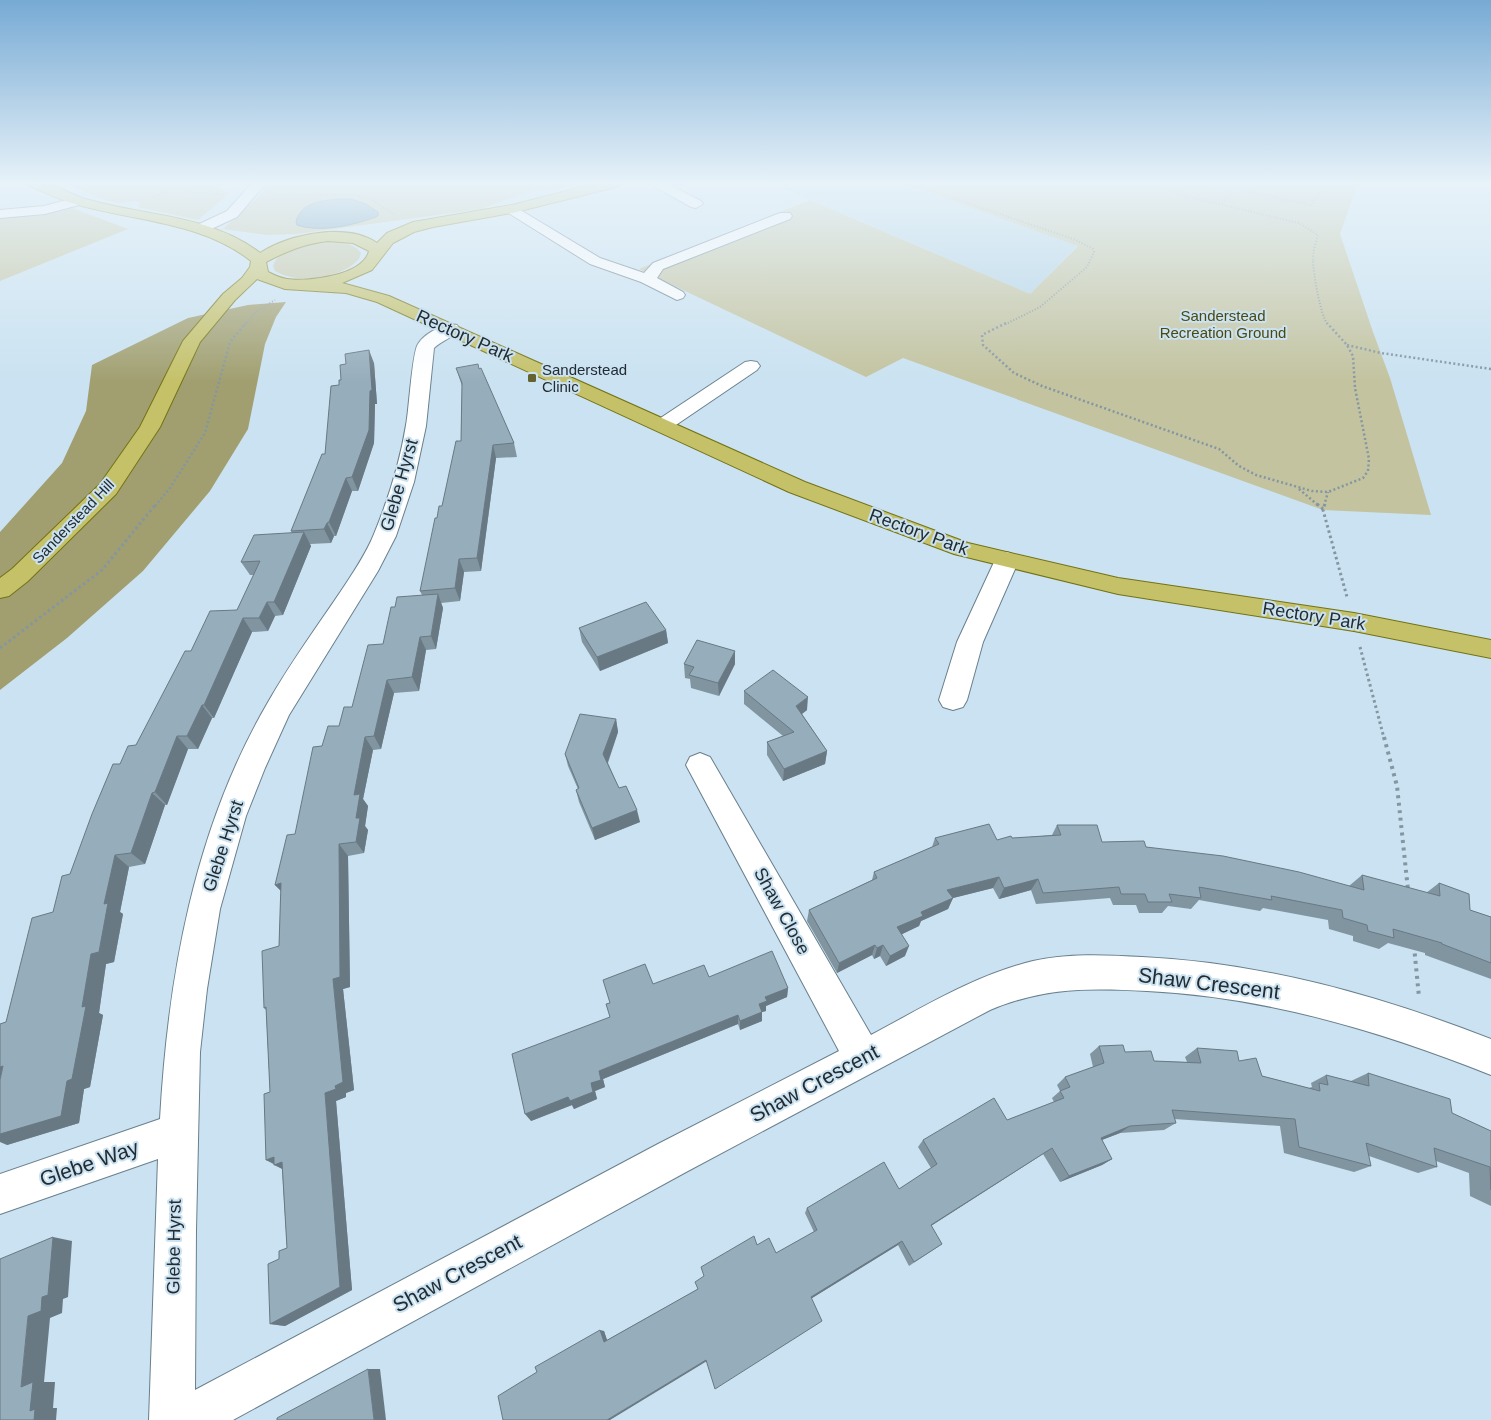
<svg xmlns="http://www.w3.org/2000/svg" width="1491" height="1420" font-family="Arial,sans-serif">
  <rect width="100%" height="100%" fill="#cae2f1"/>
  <path fill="#b5d5e6" d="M772,183H902L1078,245L1030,294Z"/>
  <g fill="#c3c39f">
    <path d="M66,183H205L230,193L198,220L138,207L140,202C132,200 127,203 120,203C103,202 81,189 66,183Z"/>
    <path d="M268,183H581L554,190L534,191L499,202L482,209L296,234L268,235L223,229L260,195Z"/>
    <path d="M902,183H1358L1340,234L1373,332L1390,378L1431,515L1323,510L903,358L866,377L639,269L810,200L1030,294L1078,246Z"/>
    <path d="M72,208L128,229L0,281V218L43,215Z"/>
    <path d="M328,242C340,242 353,242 361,253L359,259C340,279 299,285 275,271L273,266C279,247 310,243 328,242Z"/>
  </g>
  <path fill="#a19f70" d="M286,302L276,317L265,344L248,429L210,491L143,571L67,638L0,690V532L62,463L86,411L92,365L188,318L248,305Z"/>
  <path fill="#6d9cb7" stroke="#577a8f" d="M351,199L366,204L378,212V216C356,225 320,233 297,225L296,222C300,199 334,199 351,199Z"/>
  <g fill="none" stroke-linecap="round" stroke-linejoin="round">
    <g stroke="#697f8c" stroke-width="2">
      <g id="minor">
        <path d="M252,183H266L237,217L205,232H195L193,229L195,226L227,211Z"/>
        <path d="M648,183H666L701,201L703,204L696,208L691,207Z"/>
        <path d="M78,197L85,201L83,204L45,214L0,218V210L44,206Z"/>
        <path d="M512,205L600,258L644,273L653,263L780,213H790L792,216L790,219L663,269L657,278L683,292L685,295L683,298L677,300L641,282L590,264L507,212L505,209Z"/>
        <path d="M451,324L457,325L460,329C454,337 441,341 434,348L426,426L414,482L396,536L378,571L289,715L265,768L246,816L220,909L207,989L200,1052L196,1230L195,1390L658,1144L839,1051L686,765L690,757L700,753L710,757L871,1035C922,1008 975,975 1033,961C1068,953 1106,955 1142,957C1264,963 1378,995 1491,1039V1075C1380,1031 1267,997 1147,991C1089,988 1045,987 990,1010L686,1172L233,1420H149L158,1159L0,1214V1174L160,1119C168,977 194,830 267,704C289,665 316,628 341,591C353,573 366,554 374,534C388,500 400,462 406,425C409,411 412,352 418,344C425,333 439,327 451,324Z"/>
        <path d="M751,361L757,362L760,366L757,370L670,429L663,431L656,429L653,425L656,421L745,362Z"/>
        <path d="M1007,552L1015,555L1019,560L983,642L967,700L963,707L953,710L943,707L939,700L957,642L995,560L999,555Z"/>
      </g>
    </g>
    <g stroke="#737214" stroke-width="2">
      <path id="major" d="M27,183C33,183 41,182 47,183C59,186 70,194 82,198C140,216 211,214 260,253C289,234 347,222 377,243L387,233L413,222L512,205L598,183H622L620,186L512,213L433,227L414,232L393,243L372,270L342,283L389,296L805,482L968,543L1118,578L1354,613L1491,640V658L1354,631L1118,594L954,554L789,492L377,302L346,293L285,289L257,279L235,300L200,342L160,427L116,494L28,581L9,596L0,598V578L12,569L100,484L140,427L183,341L223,294L242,278L250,267L251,261C203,222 133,221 75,204C60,200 44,192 29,186ZM328,241L353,243L369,251C363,276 307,282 287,279C280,278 274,275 268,272L266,262C287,251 304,244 328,241Z"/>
    </g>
    <g stroke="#8496a1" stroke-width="2" stroke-dasharray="1 2" stroke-linecap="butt">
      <path d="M511,183L524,186"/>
      <path d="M909,183L1076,240L1093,249L1094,252L1087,267L1040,307L1004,325"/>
      <path d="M1147,183L1189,197L1299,223L1318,235C1316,242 1313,251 1313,259C1313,272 1320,315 1328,325"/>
      <path d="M1195,183L1208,187L1211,183"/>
      <path d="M1221,183L1219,185L1311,205L1326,183"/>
      <path d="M1208,187L1232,192L1222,204"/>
      <path d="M275,195H356L368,198L394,214"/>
      <path d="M150,198L178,188L191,193L224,194"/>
      <path d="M245,325L256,312L275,300"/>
    </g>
    <g stroke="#8496a1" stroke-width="2.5" stroke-dasharray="2 2.5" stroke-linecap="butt">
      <path d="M1006,323L982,335L983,345L1014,373L1042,386L1219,449L1239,466L1256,475L1312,491L1328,492L1363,478L1368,471L1369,459L1355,388L1353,356L1347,345L1327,323"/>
      <path d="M1347,345L1381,353L1491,369"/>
      <path d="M1299,489L1319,506"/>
      <path d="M155,506L170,488L205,433L230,342L246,323"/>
      <path d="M1324,506L1328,492"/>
    </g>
    <g stroke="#8496a1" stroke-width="3" stroke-dasharray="2.5 3" stroke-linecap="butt">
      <path d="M1317,504L1323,509"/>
      <path d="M1325,504L1323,510L1347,597"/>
      <path d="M1360,647L1384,738"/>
      <path d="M0,648L102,570L156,504"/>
    </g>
    <g stroke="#8496a1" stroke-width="4" stroke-dasharray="3 4.5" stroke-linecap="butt">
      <path d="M1384,737L1397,786L1408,890"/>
      <path d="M1414,946L1419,997"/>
    </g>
    <use href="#minor" fill="#fff" fill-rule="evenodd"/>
    <use href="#major" fill="#c5c169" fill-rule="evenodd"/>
  </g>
  <g fill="#8195a1">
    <path d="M374,363L377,404H375L374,443L358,491H352L336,536H334L331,543L310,544L311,546L283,615L275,616L268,631L252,632L214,718H212L198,749H188L167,805H165L145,864L129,867L120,912L123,914L114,962L106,964L99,1013L103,1015L90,1087L84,1089L79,1123L7,1145L6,1022L53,912L120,764L136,745L191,651L237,610L254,575H250L241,562L292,533L291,531L325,454L339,385L341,380Z"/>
    <path d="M456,368L479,369L514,443L517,457L496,458L481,571L464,572L460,601L441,603L443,608L436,649L426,650L419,691L394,693L381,749L373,750L363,799L368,806L365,826L368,830L364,853L348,856L350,987L343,989L354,1090L346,1093V1097L336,1101L352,1290L285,1326L270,1324L279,1259L287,1248L282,1169L266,1160L270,1092L266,1010L264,1008L279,946L281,891L275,885L295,834L322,746L339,726L352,707L383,644L395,607L422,595L420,591L437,518L442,506L461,441L462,386Z"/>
    <path d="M579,628L666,630L668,643L600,671L582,642Z"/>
    <path d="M684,664H735L719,696L691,688L690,679L685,678Z"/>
    <path d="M744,691L807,710L802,714L827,751L825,764L783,781L767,755V742L783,736L744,704Z"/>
    <path d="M616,719L618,732L608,763L619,788L640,822L595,840L579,802L576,790L578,789L568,766L565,754Z"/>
    <path d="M1057,825L1102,842L1146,847L1349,886L1362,875L1426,893L1439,883L1470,910L1491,917V979L1425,955V953L1388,943L1379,949L1353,941V936L1329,929L1328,920L1263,908L1260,911L1199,900L1191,909L1168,906L1162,913H1139L1136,905H1113L1110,898L1036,904L1031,890L999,899L993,888L953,898L948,909L921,921L919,926L902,934L905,956L886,966L880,956L874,959L872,955L837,973L807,921L809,910L872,880L874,872L932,847L935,838L997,840L1052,835Z"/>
    <path d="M709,977L788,988L787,997L766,1006V1011L762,1012V1021L740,1030L738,1024L603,1079L605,1087L595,1091L597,1099L574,1109L572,1105L531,1121L610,1017V1003L653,984Z"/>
    <path d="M1099,1046L1154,1061L1187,1062L1185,1057L1197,1048L1239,1061L1262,1076L1309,1088L1312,1087L1311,1083L1326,1075L1352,1082L1351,1081L1368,1073L1452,1113L1491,1131V1206L1470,1196L1469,1173L1436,1161L1437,1167L1418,1173L1369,1156L1371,1166L1354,1172L1284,1153L1280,1126L1174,1119L1176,1123L1164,1130L1120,1133L1102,1140L1112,1159L1102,1165L1060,1182L1043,1154L931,1226L942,1244L909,1266L898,1245L812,1298L706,1361L537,1372L604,1331L607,1340L698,1289L757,1245L776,1253L814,1232L805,1213L807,1208L899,1189L931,1168L918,1147L923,1140L1007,1120L1054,1102L1052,1098L1060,1091L1057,1085L1065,1077L1093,1067L1090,1054Z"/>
  </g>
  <g fill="#697983">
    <path d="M369,350L374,363L377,404H375L374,443L358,491L352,477Z"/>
    <path d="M493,445L496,458L481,571L477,558Z"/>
    <path d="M346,478L352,491L336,536L329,522Z"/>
    <path d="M327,523L334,536L331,543L324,529Z"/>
    <path d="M304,532L311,546L283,615L274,602Z"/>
    <path d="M459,559L464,572L460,601L455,588Z"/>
    <path d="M438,594L443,608L436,649L431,636Z"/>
    <path d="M267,602L275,616L268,631L259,618Z"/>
    <path d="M243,618L252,632L214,718L204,705Z"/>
    <path d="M666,630L668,643L600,671L597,657Z"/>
    <path d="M420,637L426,650L419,691L412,677Z"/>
    <path d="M735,651V664L719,696L718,683Z"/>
    <path d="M387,680L394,693L381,749L374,736Z"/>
    <path d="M808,697L807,710L795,719L796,706Z"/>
    <path d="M202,705L212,718L198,749L187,736Z"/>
    <path d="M616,719L618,732L606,767L603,754Z"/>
    <path d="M177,736L188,749L167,805L155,792Z"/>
    <path d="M365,737L373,750L363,799L368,806L365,826L368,830L364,853L356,842V818L354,795Z"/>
    <path d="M827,751L825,764L783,781L784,769Z"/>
    <path d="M152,793L165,805L145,864L131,853Z"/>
    <path d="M637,810L640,822L595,840L592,828Z"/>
    <path d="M339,844L348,856L350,987L343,989L354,1090L346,1093V1097L336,1101L352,1290L285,1326L270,1324L325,1093L333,979Z"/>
    <path d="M115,855L129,867L120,912L123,914L114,962L106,964L99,1013L103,1015L90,1087L84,1089L79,1123L7,1145L0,1142V1134L67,1081L82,1007L91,954L104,904Z"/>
    <path d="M999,877L993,888L953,898L948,909L921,921L919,926L894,938L897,927L921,912L947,890Z"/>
    <path d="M1038,879L1031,890L999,899L1004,888Z"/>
    <path d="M281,883L286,896L275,885Z"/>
    <path d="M875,945L872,955L837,973L839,963Z"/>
    <path d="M883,945L880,956L874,959L877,948Z"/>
    <path d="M909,946L905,956L886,966L890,956Z"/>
    <path d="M788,988L787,997L766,1006V1011L762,1012V1021L740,1030V1021L759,1004L765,997Z"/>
    <path d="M738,1015V1024L603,1079L605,1087L595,1091L597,1099L574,1109L572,1105L531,1121L525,1114L568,1097L591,1083L599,1071Z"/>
    <path d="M3,1066L0,1080V1067Z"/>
    <path d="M1130,1126L1120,1133L1091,1144L1101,1138Z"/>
    <path d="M1052,1148L1043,1154L926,1229L931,1225Z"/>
    <path d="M274,1157L287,1163V1171L274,1165L275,1164L266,1160Z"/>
    <path d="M1112,1159L1102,1165L1060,1182L1069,1176Z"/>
    <path d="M53,1237L72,1241L68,1297L63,1299L62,1313L50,1318L44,1382H55L53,1408H57L56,1420H34L21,1387L28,1316L42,1297Z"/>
    <path d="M902,1241L898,1245L809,1300L811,1297Z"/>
    <path d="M600,1330L604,1331L608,1343L604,1342Z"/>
    <path d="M706,1360L707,1361L610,1420H607Z"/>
    <path d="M368,1369H380L386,1420H374Z"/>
  </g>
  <g fill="#96adbb" stroke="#697983">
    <path d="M369,350L372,390L370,391L369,430L352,477L346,478L329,522L327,523L324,529L291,531L322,454H325L331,386L339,385V380H341L340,365L346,364L345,354Z"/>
    <path d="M478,364L479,369L481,368L514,443L493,445L477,558L459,559L455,588L420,591L435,518H437L439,506H442L456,441H461L462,383L456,368Z"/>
    <path d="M304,532L274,602H267L259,618H243L204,705H202L187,736H177L155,792L152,793L131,853L115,855L104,904L108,903L99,952L91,954L82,1007L86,1006L72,1079L67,1081L61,1116L0,1134V1080L3,1066L0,1067V1024L6,1022L32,918L53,912L62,876L70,874L92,814L113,764H120L128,746L136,745L185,651H191L210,611L237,610L260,561L241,562L254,535Z"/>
    <path d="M438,594L431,636L420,637L412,677L387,680L374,736L365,737L354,795L360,794L356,818H360L356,842L339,844L340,977L333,979L343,1082L335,1086L336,1089L325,1093L340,1287L270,1324L268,1264L279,1259V1251L287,1248L282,1162L274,1165V1157L266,1160L264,1094L270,1092L266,1007L264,1008L262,951L279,946L281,883L275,885L287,835L295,834L313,747L322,746L328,726H339L344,707H352L368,645L383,644L391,607H395L397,597Z"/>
    <path d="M646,602L666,630L597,657L579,628Z"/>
    <path d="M697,640L735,651L718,683L689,675L694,667L684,664Z"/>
    <path d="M773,670L808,697L796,706L827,751L784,769L767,742L794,732L744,691Z"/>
    <path d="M580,714L616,719L603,754L619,788L626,786L637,810L592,828L576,790L579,788L565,754Z"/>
    <path d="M989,824L997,840L1011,836L1012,838L1061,835L1057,825H1097L1102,842L1144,841L1146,847L1223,856L1299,872L1364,890L1362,875L1440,896L1439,883L1469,894L1470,910L1491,917V963L1442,944V943L1393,929L1394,938L1368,931L1367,925L1343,918L1342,910L1271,896L1272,900L1199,887L1201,898L1169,894L1172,902H1148L1145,894H1121L1119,887L1043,893L1038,879L1004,888L999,877L947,890L953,898L921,912L923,916L897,927L909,946L890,956L883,945L877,948L875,945L839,963L809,910L877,878L874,872L939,844L935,838Z"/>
    <path d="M772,951L788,988L765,997L767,1001L759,1004L762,1012L740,1021L738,1015L599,1071L601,1080L591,1083L593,1092L570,1101L568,1097L525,1114L512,1054L610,1017L606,1004L610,1003L603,980L645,964L653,984L704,965L709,977Z"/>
    <path d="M1123,1045L1125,1052L1151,1051L1154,1061L1201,1063L1197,1048L1237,1051L1239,1061L1256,1058L1262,1076L1320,1091L1319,1083L1328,1085L1326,1075L1369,1086L1368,1073L1450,1099L1452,1113L1491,1131V1190L1490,1167L1434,1148L1437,1167L1366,1143L1371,1166L1299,1147L1295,1119L1172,1110L1176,1123L1130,1126L1101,1138L1112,1159L1069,1176L1052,1148L931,1225L942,1244L914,1262L902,1241L811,1297L822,1321L715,1389L706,1360L607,1420H503L498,1396L537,1372L535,1367L600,1330L604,1342L698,1289L695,1282L704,1276L701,1267L754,1236L757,1245L769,1238L776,1253L817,1230L807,1208L884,1162L899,1189L937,1164L923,1140L994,1098L1007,1120L1064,1098L1060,1091L1070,1087L1065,1077L1104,1063L1099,1046Z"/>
    <path d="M53,1237L48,1295L42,1297L41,1311L28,1316L21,1387L33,1382L30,1411L35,1409L34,1420H0V1259Z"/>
    <path d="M368,1369L374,1420H277V1418Z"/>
  </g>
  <linearGradient id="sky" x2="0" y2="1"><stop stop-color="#77aad4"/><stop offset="0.48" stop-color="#e7f2f9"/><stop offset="1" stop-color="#e7f2f9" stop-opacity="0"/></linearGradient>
  <rect width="1491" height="382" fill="url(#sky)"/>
  <rect fill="#64622e" stroke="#cae2f1" stroke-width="2" x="527" y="373" width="10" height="10" rx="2.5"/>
  <g text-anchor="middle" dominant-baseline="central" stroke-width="4" stroke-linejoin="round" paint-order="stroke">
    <g font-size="15" fill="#4c490f" stroke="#cae2f1">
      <text x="1223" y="315">Sanderstead<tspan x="1223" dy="17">Recreation Ground</tspan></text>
    </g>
    <g font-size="15" fill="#232c31" stroke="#cae2f1" text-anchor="start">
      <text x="542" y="369">Sanderstead<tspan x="542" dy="17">Clinic</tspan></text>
    </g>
    <g font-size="15" fill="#232c31" stroke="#cae2f1">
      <text transform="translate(73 521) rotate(-46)">Sanderstead Hill</text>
    </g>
    <g font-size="18" fill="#232c31" stroke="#cae2f1">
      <text transform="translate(465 336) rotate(24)">Rectory Park</text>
      <text transform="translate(399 485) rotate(-74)">Glebe Hyrst</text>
      <text transform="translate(919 532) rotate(20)">Rectory Park</text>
      <text transform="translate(1314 616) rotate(9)">Rectory Park</text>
      <text transform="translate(223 846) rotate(-72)">Glebe Hyrst</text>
      <text transform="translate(782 911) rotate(61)">Shaw Close</text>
      <text transform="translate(174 1247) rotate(-89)">Glebe Hyrst</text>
    </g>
    <g font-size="21" fill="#232c31" stroke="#cae2f1">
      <text transform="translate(1209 983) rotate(7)">Shaw Crescent</text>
      <text transform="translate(814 1083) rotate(-28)">Shaw Crescent</text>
      <text transform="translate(89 1163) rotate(-19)">Glebe Way</text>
      <text transform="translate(457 1273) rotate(-28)">Shaw Crescent</text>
    </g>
  </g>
</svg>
